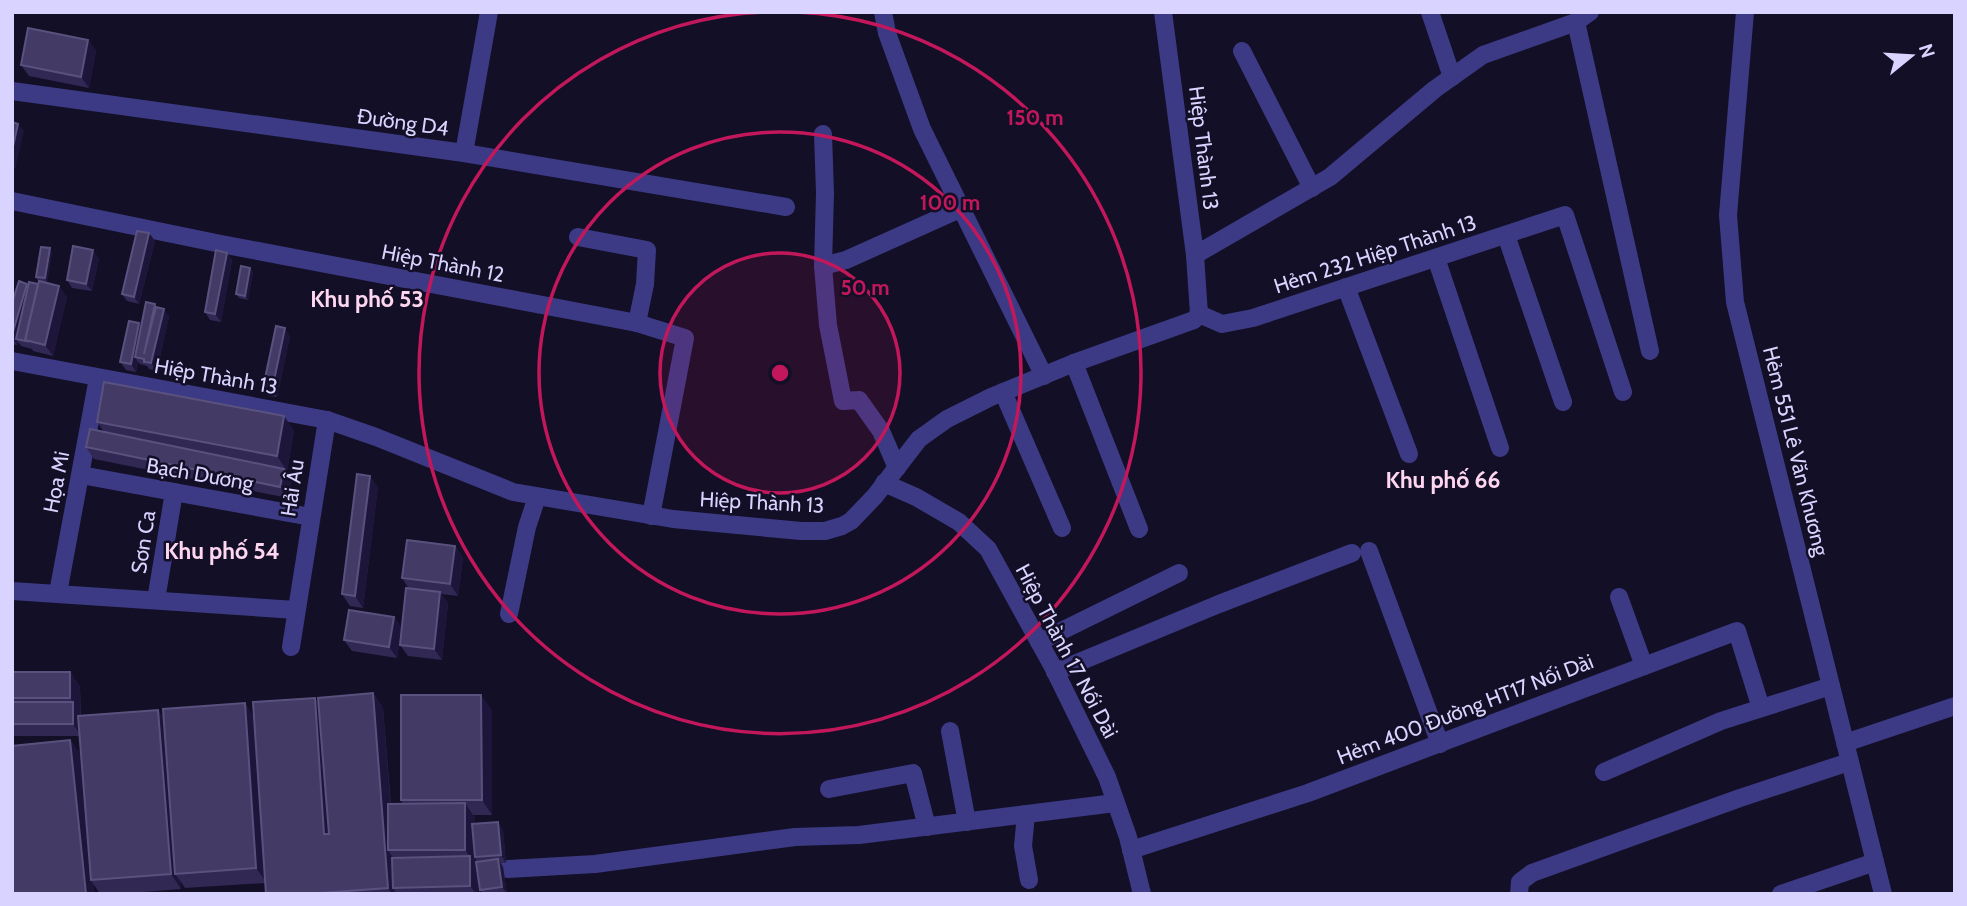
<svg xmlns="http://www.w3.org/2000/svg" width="1967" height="906" font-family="Cabin,sans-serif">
  <rect width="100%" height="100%" fill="#130f26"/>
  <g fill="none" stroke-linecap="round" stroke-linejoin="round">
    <g stroke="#3d3a85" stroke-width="18">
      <path d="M883,12L887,33L922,129L1044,376"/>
      <path d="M1430,12L1452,77"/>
      <path d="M1745,12L1728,215L1735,302L1883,894"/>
      <path d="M1576,22L1650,351"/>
      <path d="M1242,51L1312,188"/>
      <path d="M12,91L464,153L786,207"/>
      <path d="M823,134L825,193L823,266L828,325L843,401L859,400L881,431L897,468"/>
      <path d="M464,153L489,12"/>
      <path d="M12,201L221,244L637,323L685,338L651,516"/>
      <path d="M1506,235L1563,402"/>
      <path d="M578,237L647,250L645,284L637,323"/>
      <path d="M1195,255L1330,177L1435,89L1483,55L1576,22L1590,12"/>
      <path d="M1436,258L1500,448"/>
      <path d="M823,266L846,260L962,208"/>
      <path d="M1346,287L1409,454"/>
      <path d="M1199,314L1222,324L1253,318L1565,215L1623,392"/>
      <path d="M12,361L327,420L376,437L513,492L673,519L801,531H825L842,526L851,521L875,496L919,439L947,419L991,397L1074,363L1194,320L1199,314L1195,255L1163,12"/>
      <path d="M1074,363L1139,529"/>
      <path d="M1003,392L1062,528"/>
      <path d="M81,475L311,517"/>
      <path d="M884,483L916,497L959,522L988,549L1053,667L1107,777L1128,837L1142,894"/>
      <path d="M1369,551L1440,744"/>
      <path d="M12,591L296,610"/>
      <path d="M58,593L98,378"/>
      <path d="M1619,597L1644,666"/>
      <path d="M156,600L174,492"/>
      <path d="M509,614L527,527L537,497"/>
      <path d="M1039,642L1179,573"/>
      <path d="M291,647L327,420"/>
      <path d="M1055,672L1219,604L1352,553"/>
      <path d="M950,731L967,822"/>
      <path d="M1845,743L1955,706"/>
      <path d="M1604,772L1721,721L1831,686"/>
      <path d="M829,789L913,773L927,827"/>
      <path d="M1026,814L1023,846L1029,880"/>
      <path d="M1131,850L1308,793L1737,631L1761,708"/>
      <path d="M508,869L595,864L795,837L859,835L1115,803"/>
      <path d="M1519,894L1520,882L1532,873L1740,798L1849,762"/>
      <path d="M1781,894L1875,862"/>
    </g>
  </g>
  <g fill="#312854">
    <path d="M88,40L96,51L89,88L29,76L21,65Z"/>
    <path d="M149,233L155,241L139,304L127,301L122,294Z"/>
    <path d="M52,252L47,282L38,281L36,277Z"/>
    <path d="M227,253L232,260L221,322L210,320L205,312Z"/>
    <path d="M99,258L92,291L72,288L67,280Z"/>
    <path d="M253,272L248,300L239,298L236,294Z"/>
    <path d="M27,284L28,286L67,297L53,356L33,351L32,349L21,346L18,342L17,345L12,344V303Z"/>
    <path d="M156,307L169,316L157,371L149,369L147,366L140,364L138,362L136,372L126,370L120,362L139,323L141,326Z"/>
    <path d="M290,336L277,397L268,396L263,388Z"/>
    <path d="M284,416L294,431L287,471L285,470L292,480L288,498L94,459L86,447L104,432L97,422Z"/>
    <path d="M378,487L363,608L350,606L342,594Z"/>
    <path d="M455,546L463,558L458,596L441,594L448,603L442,660L408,656L400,645L409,589L402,578Z"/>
    <path d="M394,617L402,629L397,658L352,651L344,640Z"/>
    <path d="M12,672H70L80,687L81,716L158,710L164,719L254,715L373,693L383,708L391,804H403L401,800L492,710V815H473L475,818V824L503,829L506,863H501L503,867L507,894H483L480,890L478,875V894H266L265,883L185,888L181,882V889L119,894H100L94,885L12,894L70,740L81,755L79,736H12Z"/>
  </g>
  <g fill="#1d163a">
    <path d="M88,40L96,51L89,88L81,77Z"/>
    <path d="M18,124L24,131L15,170L12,165V151Z"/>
    <path d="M149,233L155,241L139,304L134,297Z"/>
    <path d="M50,248L52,252L47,282L45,278Z"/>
    <path d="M93,250L99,258L92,291L86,284Z"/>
    <path d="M227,253L232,260L221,322L215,314Z"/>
    <path d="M250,268L253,272L248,300L245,296Z"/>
    <path d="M27,284L32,291L16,339L18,342L17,345L12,338V335Z"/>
    <path d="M59,286L67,297L53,356L45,345Z"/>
    <path d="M164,309L169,316L157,371L151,363Z"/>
    <path d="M139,323L145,331L135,357L138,362L136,372L131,364Z"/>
    <path d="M285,328L290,336L277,397L272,390Z"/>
    <path d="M284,416L294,431L287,471L277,456Z"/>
    <path d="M284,469L292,480L288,498L280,487Z"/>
    <path d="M370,476L378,487L363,608L355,596Z"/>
    <path d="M455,546L463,558L458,596L450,584Z"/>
    <path d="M440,592L448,603L442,660L434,649Z"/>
    <path d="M394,617L402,629L397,658L389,647Z"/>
    <path d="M70,672L80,687L81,736L73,724V702L70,698Z"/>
    <path d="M373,693L383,708L394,850H388L395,861L393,888L397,894H392L388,888Z"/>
    <path d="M481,695L492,710V815L482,800Z"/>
    <path d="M315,698L325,713L334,849L324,834Z"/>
    <path d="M245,703L255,718L267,883L256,868Z"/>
    <path d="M158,710L169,725L175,874L181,882V889L171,874Z"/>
    <path d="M70,740L81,755L91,880L94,885L95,894H86Z"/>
    <path d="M465,803L475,818L476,864L465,850Z"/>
    <path d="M498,822L503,829L506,863L501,855Z"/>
    <path d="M470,856L478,867V894H476L470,886Z"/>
    <path d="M498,859L503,867L507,894L502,887Z"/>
  </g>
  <g fill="#433a66" stroke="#5a527e" stroke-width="2">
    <path d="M28,28L88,40L81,77L21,65Z"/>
    <path d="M12,122L18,124L12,151Z"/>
    <path d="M137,231L149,233L134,297L122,294Z"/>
    <path d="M73,246L93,250L86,284L67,280Z"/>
    <path d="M41,247L50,248L45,278L36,277Z"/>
    <path d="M216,250L227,253L215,314L205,312Z"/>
    <path d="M241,266L250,268L245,296L236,294Z"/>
    <path d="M19,281L27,284L12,335V303Z"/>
    <path d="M39,281L59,286L45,345L25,340Z"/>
    <path d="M29,282L38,284L25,340L26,341L16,339Z"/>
    <path d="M146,302L155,304L144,354L156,307L164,309L151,363L144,362V359L135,357Z"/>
    <path d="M129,321L139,323L131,364L120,362Z"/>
    <path d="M276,326L285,328L272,390L263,388Z"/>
    <path d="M104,382L284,416L277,456L97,422Z"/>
    <path d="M90,429L284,469L280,487L86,447Z"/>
    <path d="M357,474L370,476L355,596L342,594Z"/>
    <path d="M407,540L455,546L450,584L402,578Z"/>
    <path d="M406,588L440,592L434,649L400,645Z"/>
    <path d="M349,610L394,617L389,647L344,640Z"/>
    <rect x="12" y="672" width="58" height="26"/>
    <path d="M373,693L388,888L307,894H266L253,702L315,698L324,834H329L318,698Z"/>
    <path d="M401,695H481L482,800H401Z"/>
    <rect x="12" y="702" width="61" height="22"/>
    <path d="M245,703L256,868L175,874L163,709Z"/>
    <path d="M158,710L171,874L91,880L78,716Z"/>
    <path d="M70,740L86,894H12V746Z"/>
    <path d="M465,803V850H388V804Z"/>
    <path d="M498,822L501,855L475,857L472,824Z"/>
    <path d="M470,856V886L393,888L392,858Z"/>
    <path d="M498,859L502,887L480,890L476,862Z"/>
  </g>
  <circle cx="780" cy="373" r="120" fill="#c2185b" fill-opacity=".12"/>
  <g fill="none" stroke="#c2185b" stroke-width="3.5">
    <circle cx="780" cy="373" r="120"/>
    <circle cx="780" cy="373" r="241"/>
    <path d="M796 12A361 361 0 1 1 764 12"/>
  </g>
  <g text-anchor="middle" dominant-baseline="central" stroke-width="5" stroke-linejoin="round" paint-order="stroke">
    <g font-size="21" fill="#d9d4ff" stroke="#130f26">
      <text transform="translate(403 122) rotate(8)">Đường D4</text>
      <text transform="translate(1204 148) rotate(83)">Hiệp Thành 13</text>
      <text transform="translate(1375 254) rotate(-18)">Hẻm 232 Hiệp Thành 13</text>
      <text transform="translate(443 263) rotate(11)">Hiệp Thành 12</text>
      <text transform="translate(216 376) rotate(10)">Hiệp Thành 13</text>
      <text transform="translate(1796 451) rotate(76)">Hẻm 551 Lê Văn Khương</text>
      <text transform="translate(200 474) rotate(10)">Bạch Dương</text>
      <text transform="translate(56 482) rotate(-79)">Họa Mi</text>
      <text transform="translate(292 488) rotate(-81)">Hải Âu</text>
      <text transform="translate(762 502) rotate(3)">Hiệp Thành 13</text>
      <text transform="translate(143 542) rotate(-81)">Sơn Ca</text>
      <text transform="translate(1067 651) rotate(62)">Hiệp Thành 17 Nối Dài</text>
      <text transform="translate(1465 709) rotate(-21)">Hẻm 400 Đường HT17 Nối Dài</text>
    </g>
    <g font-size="23" font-weight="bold" fill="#ffd6f0" stroke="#130f26">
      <text x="367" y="299">Khu phố 53</text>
      <text x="1443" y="480">Khu phố 66</text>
      <text x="222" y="551">Khu phố 54</text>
    </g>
  </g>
  <circle cx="780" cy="373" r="10" fill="#c2185b" stroke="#130f26" stroke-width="3.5"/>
  <g font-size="21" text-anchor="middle" font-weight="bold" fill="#c2185b" stroke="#130f26" stroke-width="5" stroke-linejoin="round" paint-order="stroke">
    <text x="1035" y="125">150 m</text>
    <text x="950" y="210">100 m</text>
    <text x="865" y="295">50 m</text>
  </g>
  <rect width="1967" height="906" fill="none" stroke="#d9d4ff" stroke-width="28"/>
  <g transform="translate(1911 56) rotate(72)" stroke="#130f26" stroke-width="5" paint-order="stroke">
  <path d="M0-5L12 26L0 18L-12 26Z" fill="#d9d4ff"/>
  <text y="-10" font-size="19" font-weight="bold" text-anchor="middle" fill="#d9d4ff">N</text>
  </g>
</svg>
